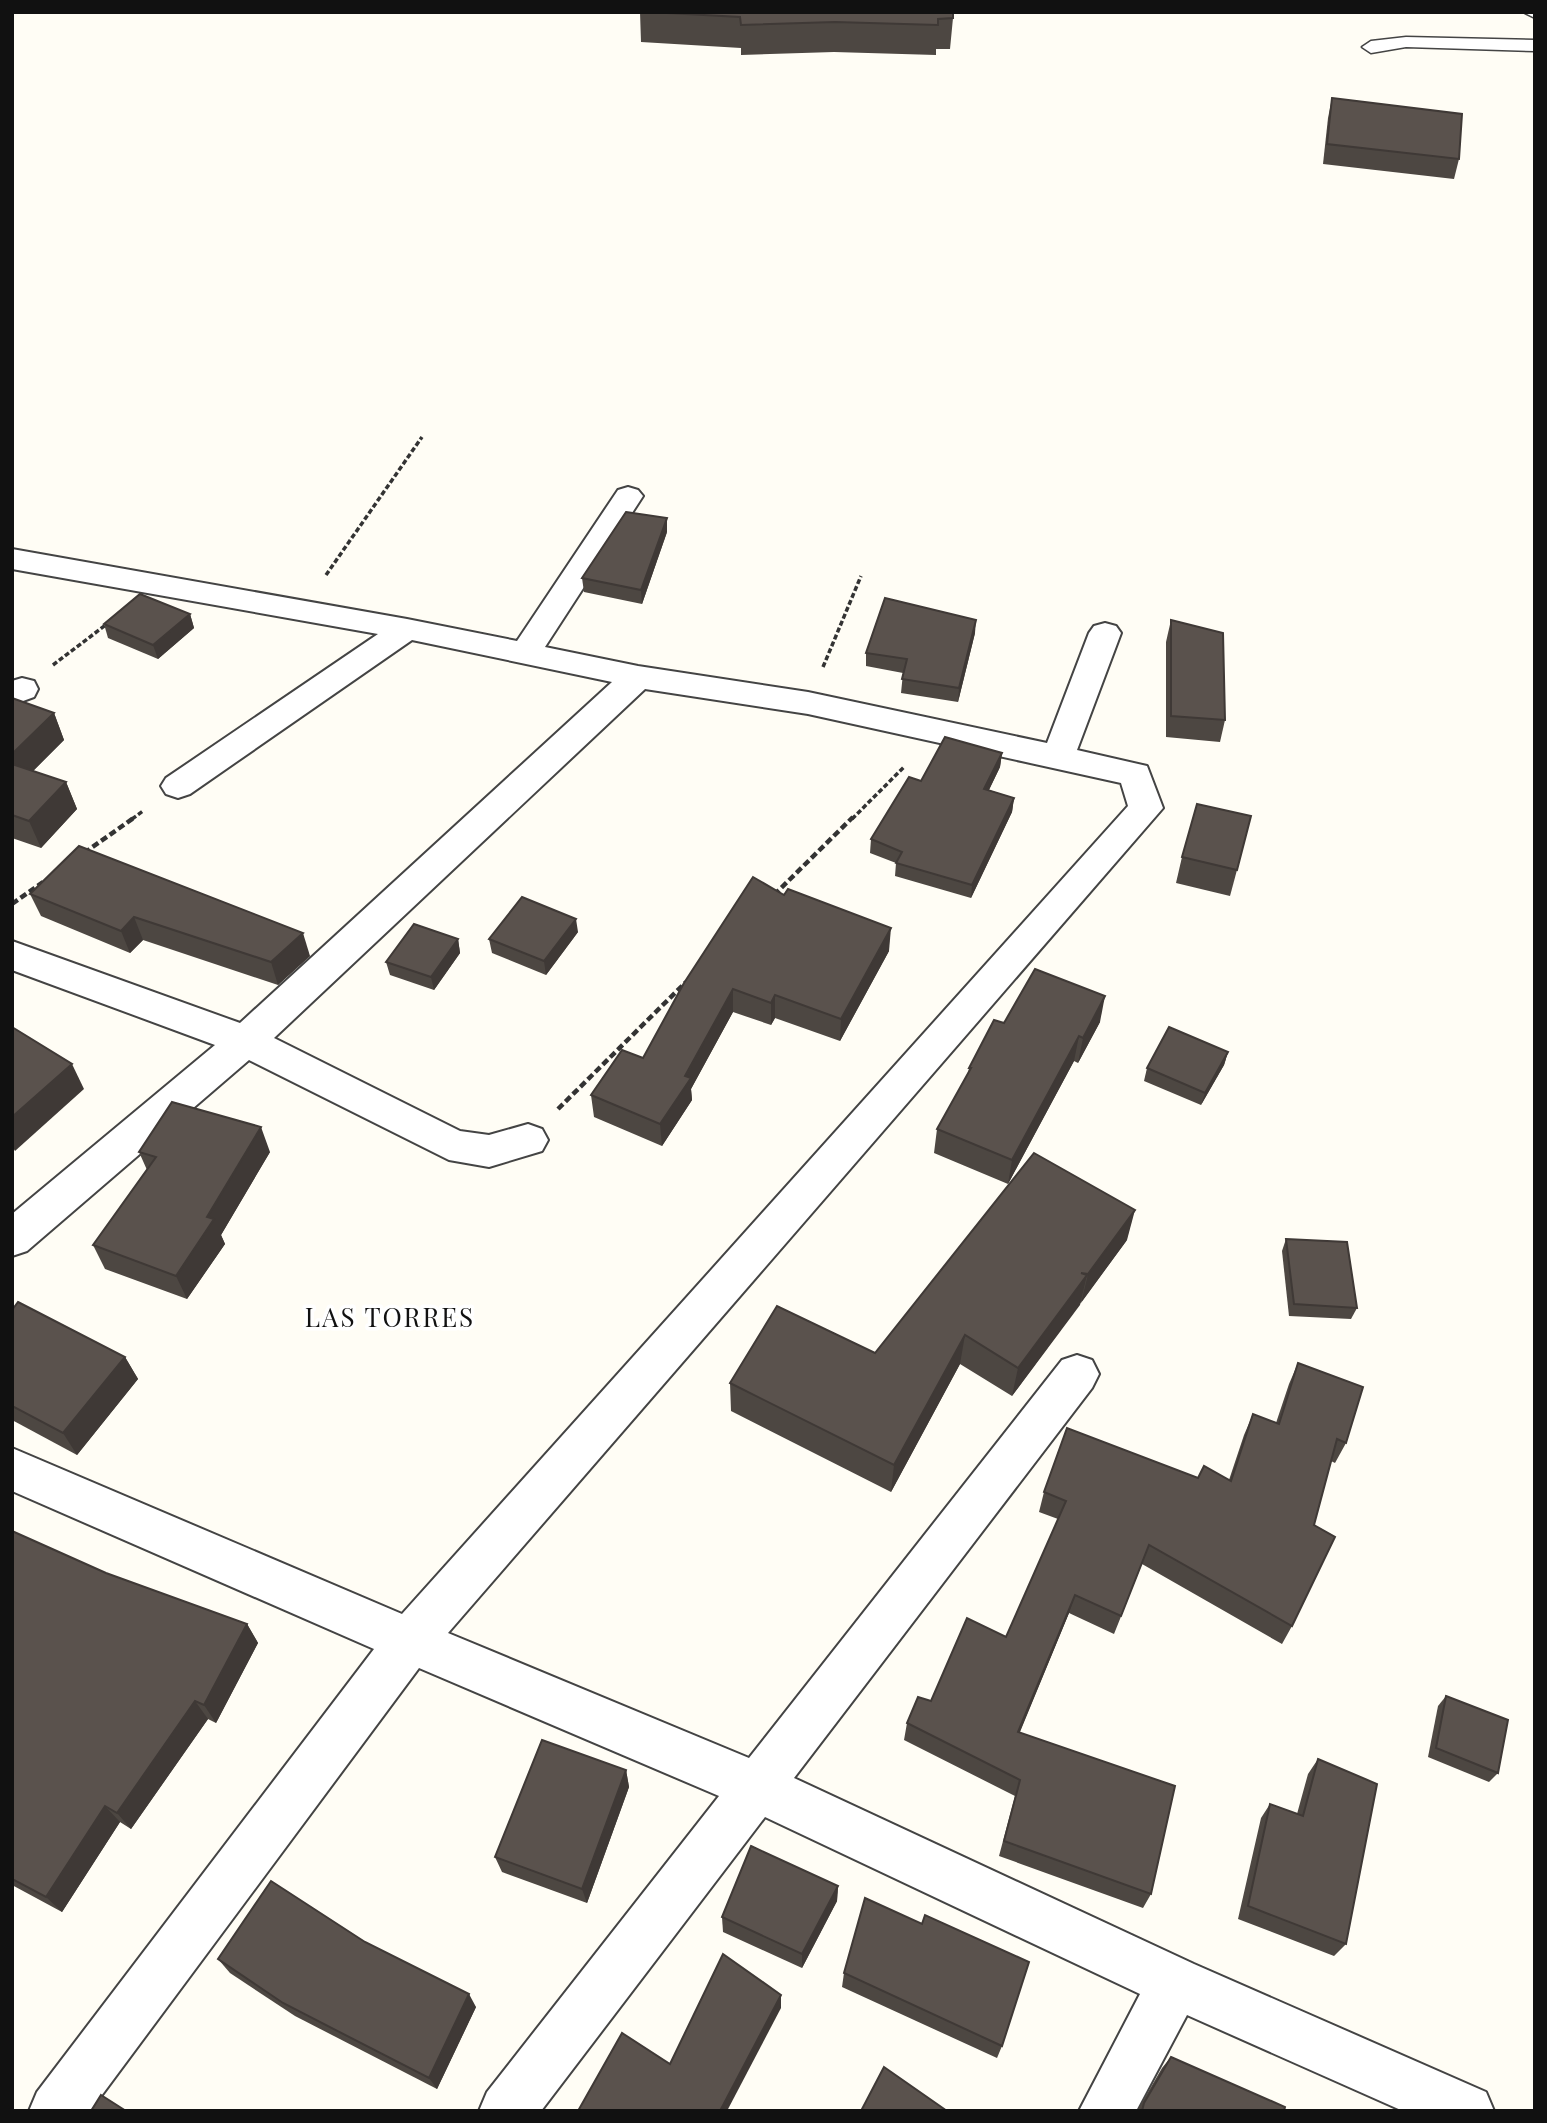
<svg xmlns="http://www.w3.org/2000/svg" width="1547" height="2123" font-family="'Playfair Display',serif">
  <rect width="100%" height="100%" fill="#fffdf5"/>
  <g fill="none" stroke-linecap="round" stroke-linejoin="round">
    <g stroke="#444" stroke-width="3">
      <g id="service">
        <path d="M1523,12H1535V18Z"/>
        <path d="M1406,37L1535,40V51L1406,47L1371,53L1362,47L1371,41Z"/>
      </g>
    </g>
    <g stroke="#444" stroke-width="4">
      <g id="minor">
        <path d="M628,487L638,490L643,496L545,647L638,666L808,692L1047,743L1089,633L1094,626L1105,623L1116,626L1121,633L1077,750L1147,766L1163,808L448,1633L749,1758L1062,1360L1077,1355L1092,1360L1099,1374L1092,1388L794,1778L1194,1964L1486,2092L1494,2111H1403L1187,2015L1136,2111H1079L1140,1994L765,1817L541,2111H479L487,2092L719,1796L419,1668L90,2111H29L37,2092L374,1649L12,1491V1448L402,1614L1128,806L1121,783L808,714L645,689L274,1038L460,1131L489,1135L528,1124L542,1129L548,1140L542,1151L489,1167L449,1160L249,1060L27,1251L12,1256V1214L215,1045L12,970V941L240,1023L612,682L412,640L190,794L178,798L166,794L161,786L166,778L378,634L12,569V549L407,619L517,641L618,490Z"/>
        <path d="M22,678L34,681L38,689L34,697L12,705V681Z"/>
      </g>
    </g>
    <g stroke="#333" stroke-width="3.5" stroke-dasharray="5 2.5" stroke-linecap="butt">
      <path d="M326,575L422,437"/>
      <path d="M53,665L107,624"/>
      <path d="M823,667L861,576"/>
      <path d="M132,819L143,811"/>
      <path d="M852,819L905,766"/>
    </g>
    <g stroke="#333" stroke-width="4.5" stroke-dasharray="7 3.5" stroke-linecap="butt">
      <path d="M84,853L135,817"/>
      <path d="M774,895L853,817"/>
      <path d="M12,904L43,882"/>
      <path d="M558,1109L686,982"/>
    </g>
    <use href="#service" fill="#fff" fill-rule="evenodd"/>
    <use href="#minor" fill="#fff" fill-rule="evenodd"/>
  </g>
  <g fill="#4d4742">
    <path d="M640,12L953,18L950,49H936V55L834,52L741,55V48L641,42Z"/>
    <path d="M1332,98L1459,159L1454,179L1323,164L1328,118Z"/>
    <path d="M667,532L642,604L584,592L582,578Z"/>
    <path d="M190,614L194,628L158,659L108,638L104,624Z"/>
    <path d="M1171,620L1225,720L1220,742L1166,737V642Z"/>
    <path d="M975,633L958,702L901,693L903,673L866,666V653Z"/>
    <path d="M12,698L54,713L64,740L33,771L66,782L77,809L41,848L12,838Z"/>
    <path d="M1002,753L1000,767L989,790L1014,798L1012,812L971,898L895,876L896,863L870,853L871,839L921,781Z"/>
    <path d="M1182,857L1237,870L1230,896L1176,883Z"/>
    <path d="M30,894L310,956L278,985L143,940L130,953L41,916Z"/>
    <path d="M784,895L889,951L840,1041L775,1018L771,1025L733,1012L691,1089L692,1100L662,1146L594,1117L591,1095L643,1058Z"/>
    <path d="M578,932L546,975L492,953L489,939Z"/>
    <path d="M458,939L460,953L434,990L390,975L386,962Z"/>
    <path d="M1100,1022L1078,1063L1074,1061L1008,1184L934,1153L937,1129L968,1074L969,1068L1004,1023Z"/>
    <path d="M1228,1052L1224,1065L1201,1105L1144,1081L1147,1068Z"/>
    <path d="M139,1152H270L221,1235L225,1244L187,1299L105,1269L93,1245L147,1170Z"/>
    <path d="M1286,1239L1357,1308L1351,1319L1289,1316L1282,1251Z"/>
    <path d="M1127,1240L1012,1396L960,1364L891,1492L731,1411L730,1383L875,1353Z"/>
    <path d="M12,1310L125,1357L138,1379L77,1455L12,1420Z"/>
    <path d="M1298,1363L1346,1443L1335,1463L1331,1461L1314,1525L1292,1626L1282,1644L1142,1564L1114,1634L1069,1613L1020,1732L1151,1894L1143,1908L999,1856L1015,1796L904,1740L907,1723L931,1701L1006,1637L1058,1519L1039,1512L1044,1492L1198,1478L1229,1480L1244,1435L1253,1414L1276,1423L1289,1384Z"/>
    <path d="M12,1531L106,1573L247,1624L258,1643L216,1723L208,1719L131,1829L120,1822L62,1912L12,1885Z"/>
    <path d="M1446,1696L1498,1773L1489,1782L1428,1757L1438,1706Z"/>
    <path d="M1318,1759L1346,1944L1334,1956L1238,1919L1261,1818L1270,1804L1297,1814L1308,1774Z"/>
    <path d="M626,1770L629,1787L587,1903L502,1872L495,1857Z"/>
    <path d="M838,1886L837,1901L802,1968L723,1932L722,1917Z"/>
    <path d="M365,1942L476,2007L437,2089L295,2016L230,1973L218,1959Z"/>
    <path d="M844,1973L1002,2046L997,2058L842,1987Z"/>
    <path d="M1171,2057L1284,2111H1137L1162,2068Z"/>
  </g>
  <g fill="#3f3936">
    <path d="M667,518V532L642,604L641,590Z"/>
    <path d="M190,614L194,628L158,659L153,645Z"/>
    <path d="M976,620L975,633L958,702L959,688Z"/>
    <path d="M54,713L64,740L16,788L12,779V754Z"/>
    <path d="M1002,753L1000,767L983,802L984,789Z"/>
    <path d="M66,782L77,809L41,848L29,821Z"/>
    <path d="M1014,798L1012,812L971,898L972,885Z"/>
    <path d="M134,917L143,940L130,953L121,931Z"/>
    <path d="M576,919L578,932L546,975L544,961Z"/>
    <path d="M891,928L889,951L840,1041L841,1019Z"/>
    <path d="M303,933L310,956L278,985L271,962Z"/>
    <path d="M458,939L460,953L434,990L431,977Z"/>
    <path d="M733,989V1012L691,1089L692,1100L662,1146L660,1124Z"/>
    <path d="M775,995V1018L771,1025V1003Z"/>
    <path d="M1105,996L1100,1022L1078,1063L1083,1038Z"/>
    <path d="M1079,1036L1074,1061L1008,1184L1012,1160Z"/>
    <path d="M1228,1052L1224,1065L1201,1105L1205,1093Z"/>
    <path d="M72,1064L84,1089L15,1151L12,1146V1117Z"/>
    <path d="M261,1127L270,1152L221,1235L225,1244L187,1299L176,1276L207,1217Z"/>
    <path d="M1135,1210L1127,1240L1081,1303L1088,1274Z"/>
    <path d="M1087,1275L1080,1305L1012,1396L1018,1368Z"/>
    <path d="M965,1335L960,1364L891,1492L894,1465Z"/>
    <path d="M125,1357L138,1379L77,1455L63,1433Z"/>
    <path d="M1075,1595L1069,1613L1013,1748L1018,1732Z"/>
    <path d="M247,1624L258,1643L216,1723L204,1705Z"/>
    <path d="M195,1701L208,1719L131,1829L117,1813Z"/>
    <path d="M626,1770L629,1787L587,1903L582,1889Z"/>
    <path d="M105,1806L120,1822L62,1912L46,1897Z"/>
    <path d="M838,1886L837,1901L802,1968V1954Z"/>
    <path d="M469,1994L476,2007L437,2089L429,2078Z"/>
    <path d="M781,1995V2008L727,2111H720Z"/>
  </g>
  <g fill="#5a524d" stroke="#3f3936" stroke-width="2">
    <path d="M649,12H953V18L938,19V25L835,22L741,25L740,17Z"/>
    <path d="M1332,98L1462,114L1459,159L1327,144Z"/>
    <path d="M626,512L667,518L641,590L582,578Z"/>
    <path d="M140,594L190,614L153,645L104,624Z"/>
    <path d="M885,598L976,620L959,688L902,679L907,659L866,653Z"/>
    <path d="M1171,620L1223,633L1225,720L1171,716Z"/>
    <path d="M12,698L54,713L12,754Z"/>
    <path d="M945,737L1002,753L984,789L1014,798L972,885L896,863L902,852L871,839L909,777L921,781Z"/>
    <path d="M12,764L66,782L29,821L12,815Z"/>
    <path d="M1197,804L1251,816L1237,870L1182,857Z"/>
    <path d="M79,846L303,933L271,962L134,917L121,931L30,894Z"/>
    <path d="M753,877L784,895L788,889L891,928L841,1019L775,995L771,1003L733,989L685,1076L691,1078L660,1124L591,1095L622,1050L643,1058L684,983Z"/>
    <path d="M522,897L576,919L544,961L489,939Z"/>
    <path d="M414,924L458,939L431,977L386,962Z"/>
    <path d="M1035,969L1105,996L1083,1038L1079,1036L1012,1160L937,1129L971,1068H969L994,1020L1004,1023Z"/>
    <path d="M12,1027L72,1064L12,1117Z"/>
    <path d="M1169,1027L1228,1052L1205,1093L1147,1068Z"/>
    <path d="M172,1102L261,1127L207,1217L214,1219L176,1276L93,1245L156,1157L139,1152Z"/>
    <path d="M1034,1153L1135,1210L1088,1274L1081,1273L1087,1275L1018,1368L965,1335L894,1465L730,1383L777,1306L875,1353Z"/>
    <path d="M1286,1239L1347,1242L1357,1308L1294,1304Z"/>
    <path d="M18,1302L125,1357L63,1433L12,1406V1310Z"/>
    <path d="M1298,1363L1363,1387L1346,1443L1337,1439L1314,1525L1335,1537L1292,1626L1149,1545L1121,1616L1075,1595L1018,1732L1175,1786L1151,1894L1004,1841L1020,1780L907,1723L918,1697L931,1701L967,1618L1006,1637L1066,1501L1044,1492L1067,1428L1198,1478L1204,1466L1231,1481L1253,1414L1279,1424Z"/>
    <path d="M12,1531L106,1573L247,1624L204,1705L195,1701L117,1813L105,1806L46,1897L12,1879Z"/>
    <path d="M1446,1696L1508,1720L1498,1773L1436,1748Z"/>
    <path d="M542,1740L626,1770L582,1889L495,1857Z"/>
    <path d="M1318,1759L1377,1784L1346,1944L1248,1906L1270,1804L1303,1816Z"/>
    <path d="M751,1846L838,1886L802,1954L722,1917Z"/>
    <path d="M271,1881L365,1942L469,1994L429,2078L283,2003L218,1959Z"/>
    <path d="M865,1898L922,1924L925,1915L1029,1962L1002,2046L844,1973Z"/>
    <path d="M723,1954L781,1995L720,2111H578L622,2033L670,2064Z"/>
    <path d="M1171,2057L1285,2107L1284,2111H1142L1144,2103Z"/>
    <path d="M884,2067L947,2111H861Z"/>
    <path d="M101,2095L126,2111H91Z"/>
  </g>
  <g text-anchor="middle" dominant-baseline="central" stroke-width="7" stroke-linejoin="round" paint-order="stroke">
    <g font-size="26" letter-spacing="2" fill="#111" stroke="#fff">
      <text x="390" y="1316">LAS TORRES</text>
    </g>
  </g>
  <rect width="1547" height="2123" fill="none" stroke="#111111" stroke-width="28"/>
</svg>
